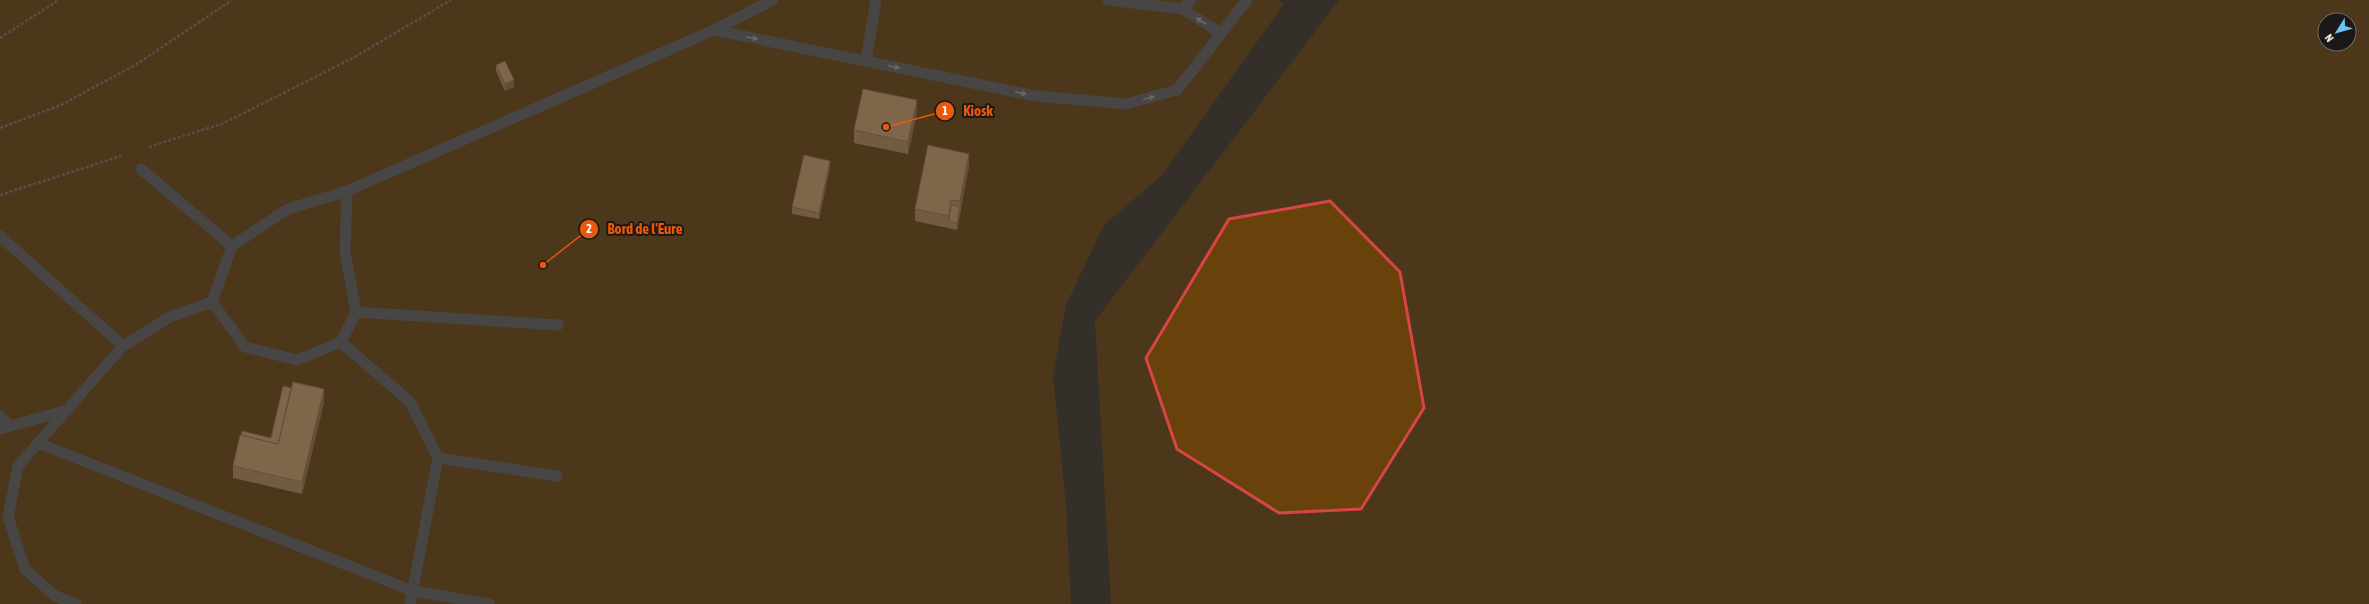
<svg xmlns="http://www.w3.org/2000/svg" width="2369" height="604" font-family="'Asap Condensed',sans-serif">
  <rect width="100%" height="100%" fill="#35302a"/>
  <g fill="#68410b" fill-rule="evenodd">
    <path d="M0,0H1278L1284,4L1162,175L1104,225L1066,305L1053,376L1066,504L1071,604H0Z"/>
    <path d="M1339,0H2369V604H1111L1095,321ZM2325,20H2349V44H2325Z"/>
  </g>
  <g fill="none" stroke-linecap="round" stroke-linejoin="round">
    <g stroke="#7e7975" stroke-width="2.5" stroke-dasharray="3 2" stroke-linecap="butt">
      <path d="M0,38L59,0"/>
      <path d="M0,128L61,105L137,64L232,0"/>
      <path d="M149,147L224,123L353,58L451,0"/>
      <path d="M0,195L121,156"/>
    </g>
    <g stroke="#5e6264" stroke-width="11">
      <path d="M1108,0L1183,9L1191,0"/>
      <path d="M1183,9L1220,33"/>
      <path d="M714,30L1036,96L1126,104L1177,90L1247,0"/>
      <path d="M866,61L876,0"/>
      <path d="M141,169L232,246"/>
      <path d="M347,191L345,252L356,312L341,342L297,360L245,347L212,302L232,246L288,209L347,191L714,30L773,0"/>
      <path d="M0,236L123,346"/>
      <path d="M356,312L558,325"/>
      <path d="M341,342L410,402L438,458L410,604"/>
      <path d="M0,416L9,425"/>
      <path d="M0,429L68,410"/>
      <path d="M38,443L413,591L489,604"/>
      <path d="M438,458L557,476"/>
      <path d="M76,604L55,596L25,569L8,517L18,466L123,346L170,317L212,302"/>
    </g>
  </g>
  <g fill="#bb9163">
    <path d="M496,65L514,87L505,91L496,71Z"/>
    <path d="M917,112L908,154L854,143V130Z"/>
    <path d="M969,166L957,230L915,221V209Z"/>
    <path d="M830,167L819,219L792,214V207Z"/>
    <path d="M324,402L302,494L233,478V466L271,438Z"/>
  </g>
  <g fill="#997650">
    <path d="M514,80V87L505,91V84Z"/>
    <path d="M917,100V112L908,154V142Z"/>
    <path d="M969,154V166L957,230V223L960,207V201Z"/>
    <path d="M830,161V167L819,219V213Z"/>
    <path d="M951,200V212L949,221V228V216Z"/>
    <path d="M324,389V402L302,494V482Z"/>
  </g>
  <g fill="#daa973" stroke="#997650">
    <path d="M505,61L514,80L505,84L496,65Z"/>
    <path d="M863,89L917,100L908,142L854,130Z"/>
    <path d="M928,145L969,154L960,201L951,200L949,216L915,209Z"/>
    <path d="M804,155L830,161L819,213L792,207Z"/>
    <path d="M951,205L960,207L957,223L949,221Z"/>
    <path d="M293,382L324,389L302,482L233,466L240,435L278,444Z"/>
    <path d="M283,386L291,388L278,444L241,435L242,431L271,438Z"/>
  </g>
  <defs><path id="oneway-solid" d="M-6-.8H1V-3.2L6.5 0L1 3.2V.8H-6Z"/></defs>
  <g fill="#aaaaa9">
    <use href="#oneway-solid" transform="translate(1201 21) rotate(-147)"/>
    <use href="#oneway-solid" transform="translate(752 38) rotate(11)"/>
    <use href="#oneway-solid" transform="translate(894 67) rotate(12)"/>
    <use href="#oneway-solid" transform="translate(1021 93) rotate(12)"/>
    <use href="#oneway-solid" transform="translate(1149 98) rotate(-15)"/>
  </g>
  <path d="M0 0H2369V604H0ZM1330,201L1400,272L1424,408L1361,509L1279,513L1177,449L1146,358L1229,219Z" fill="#35302a" fill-opacity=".55" fill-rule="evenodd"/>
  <path fill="none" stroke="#d94444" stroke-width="3" stroke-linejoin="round" d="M1330,201L1400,272L1424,408L1361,509L1279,513L1177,449L1146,358L1229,219Z"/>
  <path fill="none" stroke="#e8590c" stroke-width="1.5" d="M886 127L945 111M543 265L589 229"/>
  <g fill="#e8590c" stroke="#1b1816" stroke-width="1.5">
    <circle cx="886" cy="127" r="4"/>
    <circle cx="543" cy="265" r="4"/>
    <circle cx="945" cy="111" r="10"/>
    <circle cx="589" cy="229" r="10"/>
  </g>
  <g font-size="12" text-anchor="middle" font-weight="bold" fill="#fff">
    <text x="945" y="115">1</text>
    <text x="589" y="233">2</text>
  </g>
  <g font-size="15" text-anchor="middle" font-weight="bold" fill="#e8590c" stroke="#1b1816" stroke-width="4" stroke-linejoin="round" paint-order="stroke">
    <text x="978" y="116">Kiosk</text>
    <text x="645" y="234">Bord de l'Eure</text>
  </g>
  <g transform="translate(2337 32) rotate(233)"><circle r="19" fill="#1b1816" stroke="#6d6a68"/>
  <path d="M0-3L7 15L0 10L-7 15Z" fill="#69c4f1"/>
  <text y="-6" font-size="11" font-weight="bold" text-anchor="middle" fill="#e9e5e2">N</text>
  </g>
</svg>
